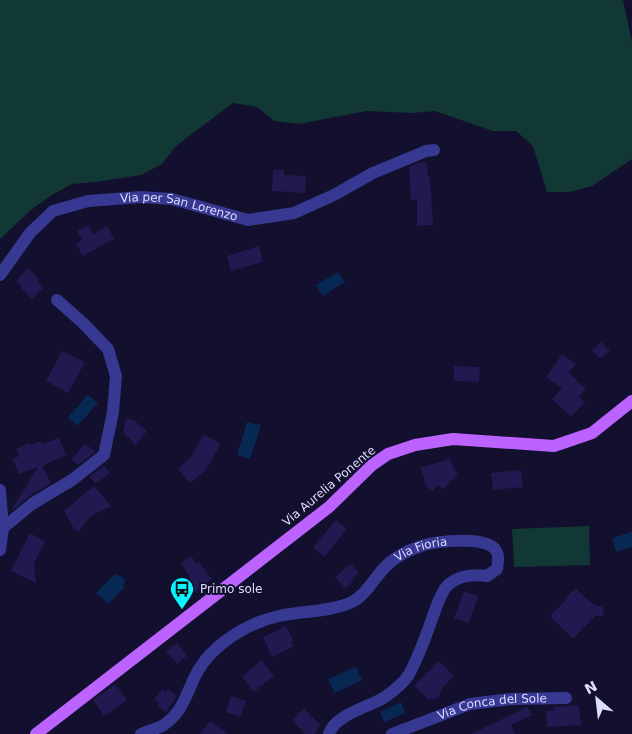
<svg xmlns="http://www.w3.org/2000/svg" width="632" height="734" font-family="'DejaVu Sans',sans-serif">
  <rect width="100%" height="100%" fill="#130f2e"/>
  <g fill="#123835">
    <path d="M0,0H623L632,42V159L592,186L569,192H547L533,146L516,131H493L435,111L412,113L366,111L299,124L274,121L257,107L233,103L176,146L162,164L141,175L96,182L72,184L52,195L32,209L0,239Z"/>
    <path d="M589,526L590,565L514,567L512,529Z"/>
  </g>
  <g fill="#082854">
    <path d="M338,272L345,282L323,296L316,285Z"/>
    <path d="M88,395L98,403L77,426L68,417Z"/>
    <path d="M247,422L261,425L250,459L237,455Z"/>
    <path d="M632,532V547L616,552L612,538Z"/>
    <path d="M115,574L124,578L125,583L123,584L125,587L108,604L96,593Z"/>
    <path d="M356,667L362,680L335,693L328,679Z"/>
    <path d="M401,702L405,713L384,722L380,712Z"/>
  </g>
  <g fill="#211950">
    <path d="M420,162H426L428,176L430,178L433,225L417,226V200H411L409,167Z"/>
    <path d="M273,170H284V175L306,176L305,193L272,191Z"/>
    <path d="M88,225L93,234L107,226L114,239L83,256L76,244L82,240L77,231Z"/>
    <path d="M259,246L263,262L231,271L227,256Z"/>
    <path d="M28,268L39,279L37,281L44,287L32,299L20,287L22,286L16,281Z"/>
    <path d="M601,342L610,351L603,357H598L592,350Z"/>
    <path d="M62,351L85,362L68,393L46,381Z"/>
    <path d="M562,354L576,364L569,373L586,389L579,397L585,402L571,416L552,399L562,388L546,377Z"/>
    <path d="M454,366L480,367L479,382L454,381Z"/>
    <path d="M126,418L134,420L147,431L136,445L123,432Z"/>
    <path d="M204,434L221,444L206,470L190,483L178,469L190,458Z"/>
    <path d="M59,438L66,455L42,466L51,483L28,497L10,512L38,467L19,474L13,459L19,456L16,449L29,443L30,445L41,441L42,444Z"/>
    <path d="M85,443L95,452L78,465L72,459Z"/>
    <path d="M450,459L455,471L458,474L443,489L437,485L433,491L426,486L421,467Z"/>
    <path d="M104,466L110,473L96,484L89,477Z"/>
    <path d="M521,470L523,487L493,490L491,473Z"/>
    <path d="M94,486L111,506L92,515L78,532L73,527L64,511Z"/>
    <path d="M336,520L347,529L324,557L313,547Z"/>
    <path d="M30,533L45,542L34,563L36,583L11,571Z"/>
    <path d="M191,556L197,564L199,562L212,579L195,592L186,581L191,578L181,564Z"/>
    <path d="M351,564L359,573L352,579L353,581L345,588L335,577Z"/>
    <path d="M575,588L594,605L603,607L604,612L602,616H595L573,639L550,616L565,601L564,600Z"/>
    <path d="M464,591L478,596L469,623L454,618Z"/>
    <path d="M286,626L293,640L291,641L294,646L272,657L263,637Z"/>
    <path d="M177,643L187,656L177,664L166,651Z"/>
    <path d="M261,660L274,676L254,692L242,677Z"/>
    <path d="M439,661L454,676L442,688L438,698L428,699L414,686Z"/>
    <path d="M115,684L127,700L104,716L93,700Z"/>
    <path d="M162,689L166,692L168,689L177,696L166,712L157,706L159,703L154,699Z"/>
    <path d="M231,696L246,701L240,717L226,712Z"/>
    <path d="M579,705L581,725L547,727L546,711L555,710L554,707Z"/>
    <path d="M527,707L532,715L511,725L515,734H471Z"/>
    <path d="M304,708L320,725L315,734H305L292,720Z"/>
    <path d="M210,721L228,734H200Z"/>
  </g>
  <g fill="none" stroke-linecap="round" stroke-linejoin="round">
    <g stroke="#363891" stroke-width="12">
      <path id="s1" d="M0,275L30,233L53,211L88,201L141,197L172,199L248,220L294,213L334,195L373,173L426,151L434,150"/>
      <path d="M0,490L3,528L0,550"/>
      <path d="M3,528L32,504L72,480L104,455L113,412L116,376L108,349L83,323L57,300"/>
      <path id="s2" d="M141,734C147,731 155,729 162,726C186,712 187,686 201,666C207,657 215,649 224,642C240,630 260,620 279,616C302,611 328,612 350,603C370,594 377,569 396,558C402,554 409,550 416,548C431,541 481,536 494,548C500,554 498,562 497,569L487,576C473,574 459,575 448,585C440,593 437,606 433,616C426,636 418,659 408,676C403,683 392,692 385,697C370,707 335,714 329,734"/>
      <path id="s3" d="M392,734L470,704L511,699L566,698"/>
    </g>
    <path stroke="#bc63ff" stroke-width="12" d="M36,734L329,507L372,465L388,454L415,445L453,439L554,446L592,433L632,401"/>
  </g>
  <defs>
    <g id="bus-pin" transform="scale(1.25)"><path d="M0 17L-7.5 6A9.5 9.5 0 1 1 7.5 6Z" fill="#08f4ff" stroke="#130f2e"/><path d="M-5-6H5V4H4V6H2V4H-2V6H-4V4H-5ZM-3.5-4V0h7V-4ZM-3.5 1.2v1.5H-2V1.2ZM2 1.2v1.5H3.5V1.2Z" fill="#111"/></g>
  </defs>
  <g fill-rule="evenodd">
    <use href="#bus-pin" x="182" y="589"/>
  </g>
  <g text-anchor="middle" dominant-baseline="central" stroke-width="4" stroke-linejoin="round" paint-order="stroke">
    <g font-size="12" fill="#dedcff" stroke="#130f2e">
      <text stroke="none"><textPath href="#s1" startOffset="212">Via per San Lorenzo</textPath></text>
      <text transform="translate(329 486) rotate(-40)">Via Aurelia Ponente</text>
      <text stroke="none"><textPath href="#s2" startOffset="354">Via Fioria</textPath></text>
      <text stroke="none"><textPath href="#s3" startOffset="105">Via Conca del Sole</textPath></text>
    </g>
    <g font-size="12" fill="#dedcff" stroke="#130f2e" text-anchor="start">
      <text x="200" y="589">Primo sole</text>
    </g>
  </g>
  <g transform="translate(597 699) rotate(332)" stroke="#130f2e" stroke-width="4" paint-order="stroke">
  <path d="M0-4L9 19L0 12L-9 19Z" fill="#dedcff"/>
  <text y="-8" font-size="14" font-weight="bold" text-anchor="middle" fill="#dedcff">N</text>
  </g>
</svg>
